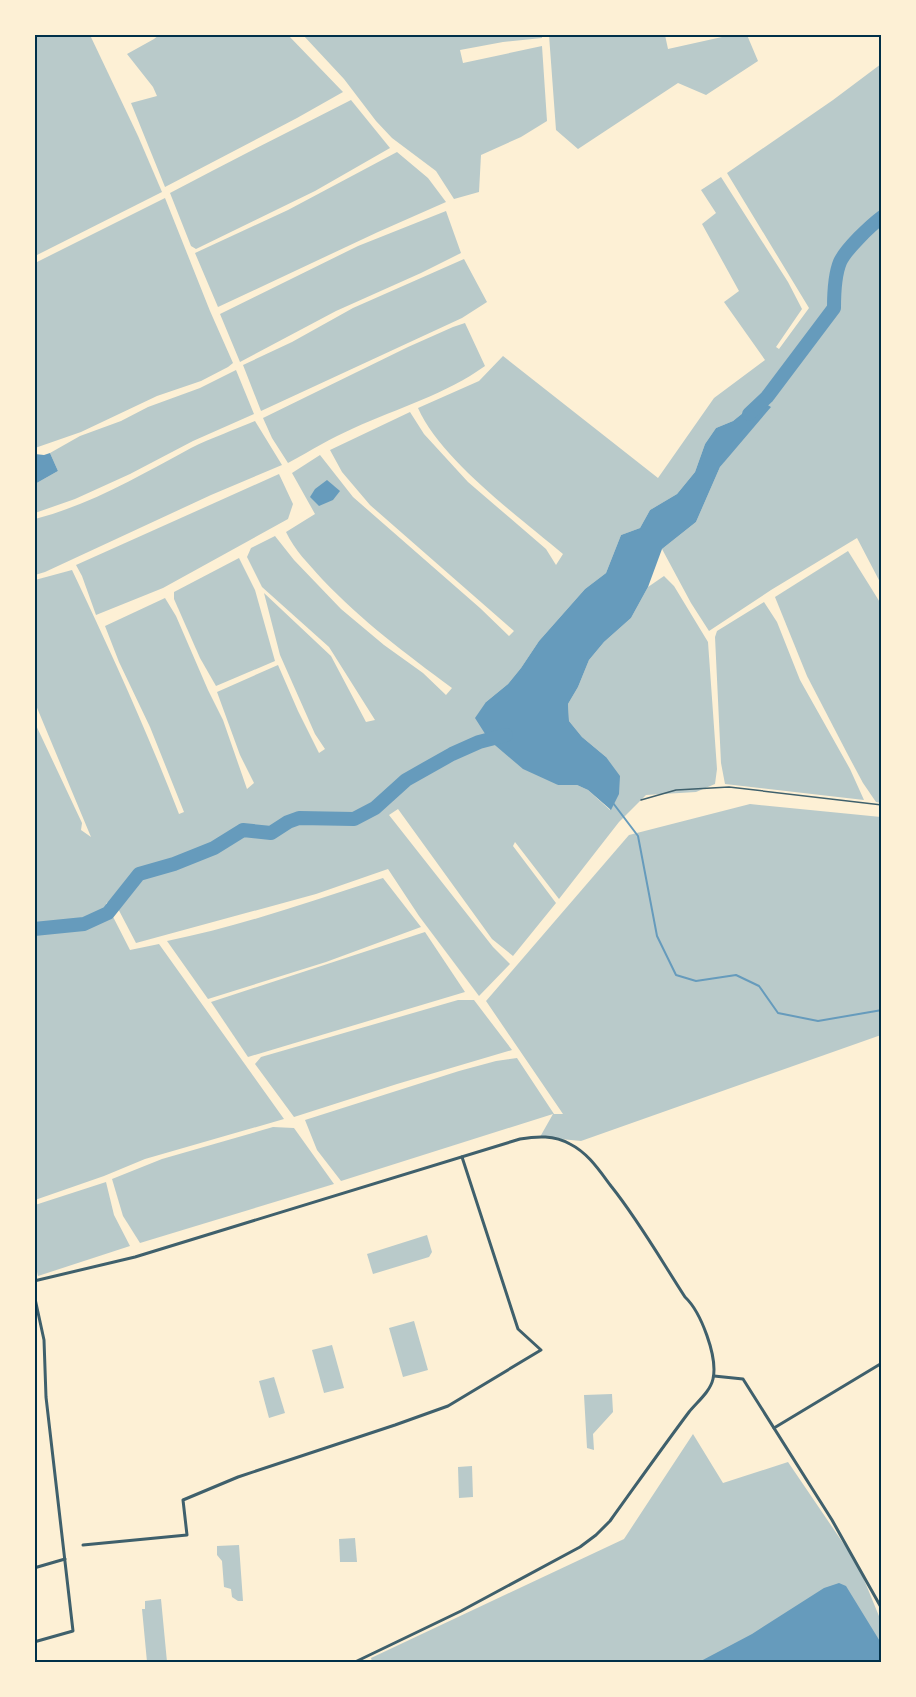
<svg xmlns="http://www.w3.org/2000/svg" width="916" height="1697" font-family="'Alegreya Sans',sans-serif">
  <rect width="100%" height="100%" fill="#fdf0d5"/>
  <g fill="#b9caca">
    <path d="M35,34L90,35L138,136L162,192L35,256Z"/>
    <path d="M159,35H288L343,92L297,118L165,187L131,103L157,96L153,87L127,54L154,39Z"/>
    <path d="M303,35H542V38L503,42L460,50L463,63L542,46L547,121L521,137L481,155L479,192L454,199L436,171L392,138L376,121L344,79Z"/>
    <path d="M549,35H665L668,49L731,35H747L758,61L706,95L678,83L578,149L556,130Z"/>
    <path d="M881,64V584L857,538L771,590L709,631L691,603L662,549L696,522L720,467L733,450L759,400L733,421L716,428L705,444L695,472L677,494L650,510L640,528L621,535L606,573L585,589L539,641L521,668L508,684L486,702L558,785H577L588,790L610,810L606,757L582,737L569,721L568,704L578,687L589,660L604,642L631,618L648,587L664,576L674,586L708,642L717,769L715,784L696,792L646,795L619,822L559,899L515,842L513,846L556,903L513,956L492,939L398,809L389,815L493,947L510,964L479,996L419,916L388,869L316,894L136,943L114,901L106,903L130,950L159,944L284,1119L145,1159L104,1176L35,1200L34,721L82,823L81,830L91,837L35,703V580L72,570C110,650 147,731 179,814L184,812L150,727L119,662L105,626L165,598L176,616L208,690L223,720L247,789L254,783L240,755L217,692L278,665L298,711L319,753L325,749L315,734L280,655L264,593L331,656L366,722L375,720L329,647L262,587L247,557L251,548L275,536L294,560L341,609L384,645L423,673L446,695L452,688C405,653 363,622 322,579C308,563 295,551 286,532L315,514L292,473L320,455L353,497L480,608L509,636L514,631L370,505L342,472L330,450L410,412L424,434L468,482L546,549L556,565L563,554C519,517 441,460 418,408L479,381L503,356L658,478L714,398L765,360L724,302L739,291L702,224L716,213L701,190L721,177L788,282L802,309L776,347L779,349L809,308L727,173L833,100Z"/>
    <path d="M351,100L390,148L315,191L196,249L191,246L170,193C230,161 290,131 351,100Z"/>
    <path d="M397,152L428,178L446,202L378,232L218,307L195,253L288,210Z"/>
    <path d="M165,198L210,311L233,363L228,367L201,381L157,396L81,432L35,448V263Z"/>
    <path d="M446,211L461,253L421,273L336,311L240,362L220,314L358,246Z"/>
    <path d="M464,259L487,302L462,318L261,411L243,365L292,342L353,308Z"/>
    <path d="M465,323L485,366C446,394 398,408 354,428C331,438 310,451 288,463L272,438L263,418L408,347L453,327Z"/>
    <path d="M236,370L254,414L193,441L130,474L75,499L35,513V484L58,471L50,453L80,436L121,421L148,407L200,388Z"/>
    <path d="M255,421L282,465L211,495L45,572L35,575V519C92,504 139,476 191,448C211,438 234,430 255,421Z"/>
    <path d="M279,474L293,504L288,519L163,588L96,615L82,576L76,565Z"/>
    <path d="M848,551L881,604V803L876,802L863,783L848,755L807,676L775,597Z"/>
    <path d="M239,558L255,590L275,661L216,686L200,658L174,599V592Z"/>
    <path d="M764,602L777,622L800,680L850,769L864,800L725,784L721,763L715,637L717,631Z"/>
    <path d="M750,804L881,817V1035L581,1141L540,1137L553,1114L341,1181L317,1150L305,1120L459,1071L496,1061L517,1058L554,1114H563L486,1001L629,835Z"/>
    <path d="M383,878L421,927L326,962L208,999L167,941C241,926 312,901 383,878Z"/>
    <path d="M425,932L465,992L248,1057L211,1002Z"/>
    <path d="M458,1000H474L512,1050L397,1084L294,1117L255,1064L261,1057Z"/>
    <path d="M273,1127L294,1128L334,1184L140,1243L123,1216L112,1179L162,1159Z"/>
    <path d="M106,1182L114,1215L130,1246L38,1276L34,1259L35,1205Z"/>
    <path d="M427,1235L432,1252L429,1257L373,1274L367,1254Z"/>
    <path d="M414,1321L428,1370L403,1377L389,1328Z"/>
    <path d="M332,1345L344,1388L324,1393L312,1350Z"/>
    <path d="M274,1377L285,1413L269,1418L259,1381Z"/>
    <path d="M612,1394L613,1412L593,1434L594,1450L587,1448L584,1395Z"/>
    <path d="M693,1434L723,1483L788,1462L858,1565L881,1621V1662H372L371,1658L624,1539Z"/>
    <path d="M472,1466L473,1497L459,1498L458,1467Z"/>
    <path d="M355,1538L357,1562H340L339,1539Z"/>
    <path d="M239,1545L243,1601H238L232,1597L231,1589L224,1587L222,1561L217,1555V1546Z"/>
    <path d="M161,1599L167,1662H147L142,1609H145V1601Z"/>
  </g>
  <g fill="#669bbc">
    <path d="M759,400L771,407L720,467L696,522L662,549L648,587L631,618L604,642L589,660L578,687L568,704L569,721L582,737L606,757L620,776L619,794L611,810L588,790L577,785H558L523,769L489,740L475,718L486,702L508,684L521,668L539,641L585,589L606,573L621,535L640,528L650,510L677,494L695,472L705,444L716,428L733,421Z"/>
    <path d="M50,453L58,471L35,484V454L44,455Z"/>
    <path d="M327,480L340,491L333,500L319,506L310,497L315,489Z"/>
    <path d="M839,1583L846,1586L881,1643V1662H699L752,1634L824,1588Z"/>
  </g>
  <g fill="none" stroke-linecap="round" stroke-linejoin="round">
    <path stroke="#669bbc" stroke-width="2" d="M613,803L638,836L657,936L676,975L696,981L736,975L759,986L778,1013L818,1021L882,1010"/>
    <g stroke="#669bbc" stroke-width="14">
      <path d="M749,414L767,397L834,308C834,295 835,274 840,262C846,249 870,226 882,217"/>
      <path d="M34,929L84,924L108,913L139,874L174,864L214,848L243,830L271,833L288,822L299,818L354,819L375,808L406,780L452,754L479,742L506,735"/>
    </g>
    <path stroke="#3f606c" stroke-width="1.5" d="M641,800L676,790L729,787L882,805"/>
    <g stroke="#3f606c" stroke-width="3">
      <path d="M34,1281L135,1257L520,1139C537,1136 554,1135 570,1144C588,1153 599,1170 611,1186C639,1221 661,1260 685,1297C701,1312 718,1357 713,1379C710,1392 697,1402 689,1412C662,1448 636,1485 610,1521L596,1535L580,1547L461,1611L355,1662"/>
      <path d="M34,1294L44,1340L46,1397L73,1631L34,1642"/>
      <path d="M714,1376L743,1379L832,1520L882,1609"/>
      <path d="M774,1428L882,1363"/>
      <path d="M83,1545L187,1535L183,1500L238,1477L395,1425L448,1406L541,1350L518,1329L462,1157"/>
      <path d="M34,1568L65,1559"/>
    </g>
  </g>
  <rect width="916" height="1697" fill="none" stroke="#fdf0d5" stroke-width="72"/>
  <rect x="36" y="36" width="844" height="1625" fill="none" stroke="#003049" stroke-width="2"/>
</svg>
